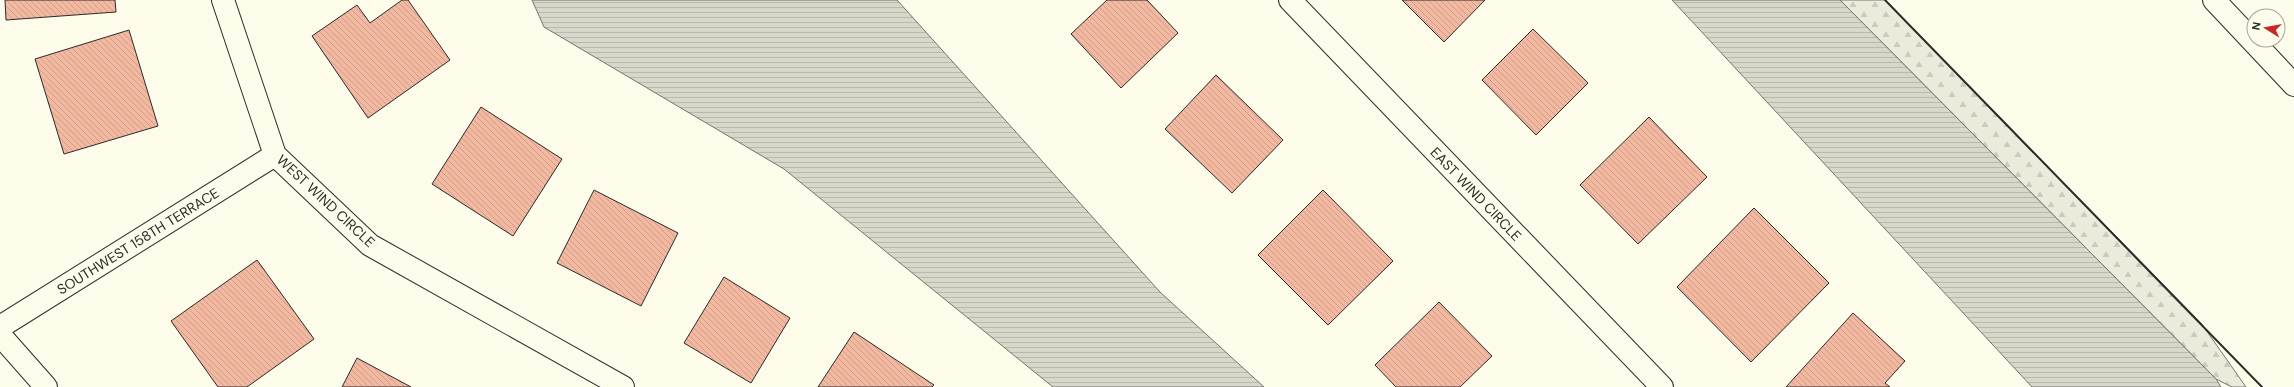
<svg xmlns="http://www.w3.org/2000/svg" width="2294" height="387" font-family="'DM Sans',sans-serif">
  <defs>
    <pattern id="forest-firs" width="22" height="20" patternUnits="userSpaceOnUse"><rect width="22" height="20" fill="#ecebdb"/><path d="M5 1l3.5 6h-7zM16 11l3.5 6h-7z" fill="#cbcabc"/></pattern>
    <pattern id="water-rules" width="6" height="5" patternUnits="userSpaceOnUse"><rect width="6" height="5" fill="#d8d7c9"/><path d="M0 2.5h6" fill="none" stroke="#bab9ad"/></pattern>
    <pattern id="building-back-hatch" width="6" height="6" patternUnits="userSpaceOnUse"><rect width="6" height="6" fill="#f2b8a0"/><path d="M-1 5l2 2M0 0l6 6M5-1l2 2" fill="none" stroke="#d09e8a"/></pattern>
  </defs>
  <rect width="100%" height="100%" fill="#fdfbea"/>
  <path fill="url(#forest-firs)" stroke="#74746e" d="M1840,0H1885L2201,323L2246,387H2232L2216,379Z"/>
  <g fill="url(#water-rules)" stroke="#74746e">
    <path d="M532,0H897L1160,292L1264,387H1053L784,169L544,27Z"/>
    <path d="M1672,0H1840L2216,379L2221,387H2032Z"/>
  </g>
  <g fill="url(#building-back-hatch)" stroke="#2b2b2b">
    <path d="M5,0H115L116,12L6,20Z"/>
    <path d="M402,0H408L450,60L368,118L312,36L357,5L370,23Z"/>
    <path d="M1107,0H1147L1178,33L1121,88L1071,34Z"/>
    <path d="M1402,0H1485L1444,42Z"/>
    <path d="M1533,29L1588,83L1536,135L1482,80Z"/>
    <path d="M129,30L158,126L64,154L35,59Z"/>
    <path d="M1216,75L1283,140L1232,193L1165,129Z"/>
    <path d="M481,107L562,159L513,236L432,184Z"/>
    <path d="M1649,117L1707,177L1638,244L1580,185Z"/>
    <path d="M594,190L678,233L641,306L557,263Z"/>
    <path d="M1323,190L1393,261L1328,325L1258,255Z"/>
    <path d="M1754,208L1829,283L1751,362L1677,287Z"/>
    <path d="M257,260L314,339L247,387H218L171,321Z"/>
    <path d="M724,277L790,318L751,383L684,343Z"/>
    <path d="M1439,302L1492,356L1460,387H1396L1375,365Z"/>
    <path d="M1853,313L1905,361L1885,383L1890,387H1786Z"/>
    <path d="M854,332L934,385L932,387H818Z"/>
    <path d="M357,358L411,387H342Z"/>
  </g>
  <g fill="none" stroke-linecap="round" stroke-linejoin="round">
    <g stroke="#2b2b2b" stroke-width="24">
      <g id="minor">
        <path d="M223,0L275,155L370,245L623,387"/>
        <path d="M1290,0L1662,387"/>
        <path d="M0,327L275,155"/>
        <path d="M0,335L46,387"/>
      </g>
    </g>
    <g stroke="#2b2b2b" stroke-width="24">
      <path id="motorway" d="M2214,0L2294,85"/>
    </g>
    <use href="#minor" stroke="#fdfbea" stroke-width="22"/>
    <use href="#motorway" stroke="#fdfbea" stroke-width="22"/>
    <path stroke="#2b2b2b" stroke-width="2" d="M1885,0L2262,387"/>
  </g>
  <g text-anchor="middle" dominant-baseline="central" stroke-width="3" stroke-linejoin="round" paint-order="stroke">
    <g font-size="14" fill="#2b2b2b" stroke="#fdfbea">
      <text transform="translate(1476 194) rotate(46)">EAST WIND CIRCLE</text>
      <text transform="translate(326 201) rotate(43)">WEST WIND CIRCLE</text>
      <text transform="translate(138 241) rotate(-32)">SOUTHWEST 158TH TERRACE</text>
    </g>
  </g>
  <g transform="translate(2266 28) rotate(281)"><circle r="19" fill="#fdfbea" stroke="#a9a89e"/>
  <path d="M0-3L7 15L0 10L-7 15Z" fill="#c62828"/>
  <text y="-6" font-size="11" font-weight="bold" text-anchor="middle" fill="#2b2b2b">N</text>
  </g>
</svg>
